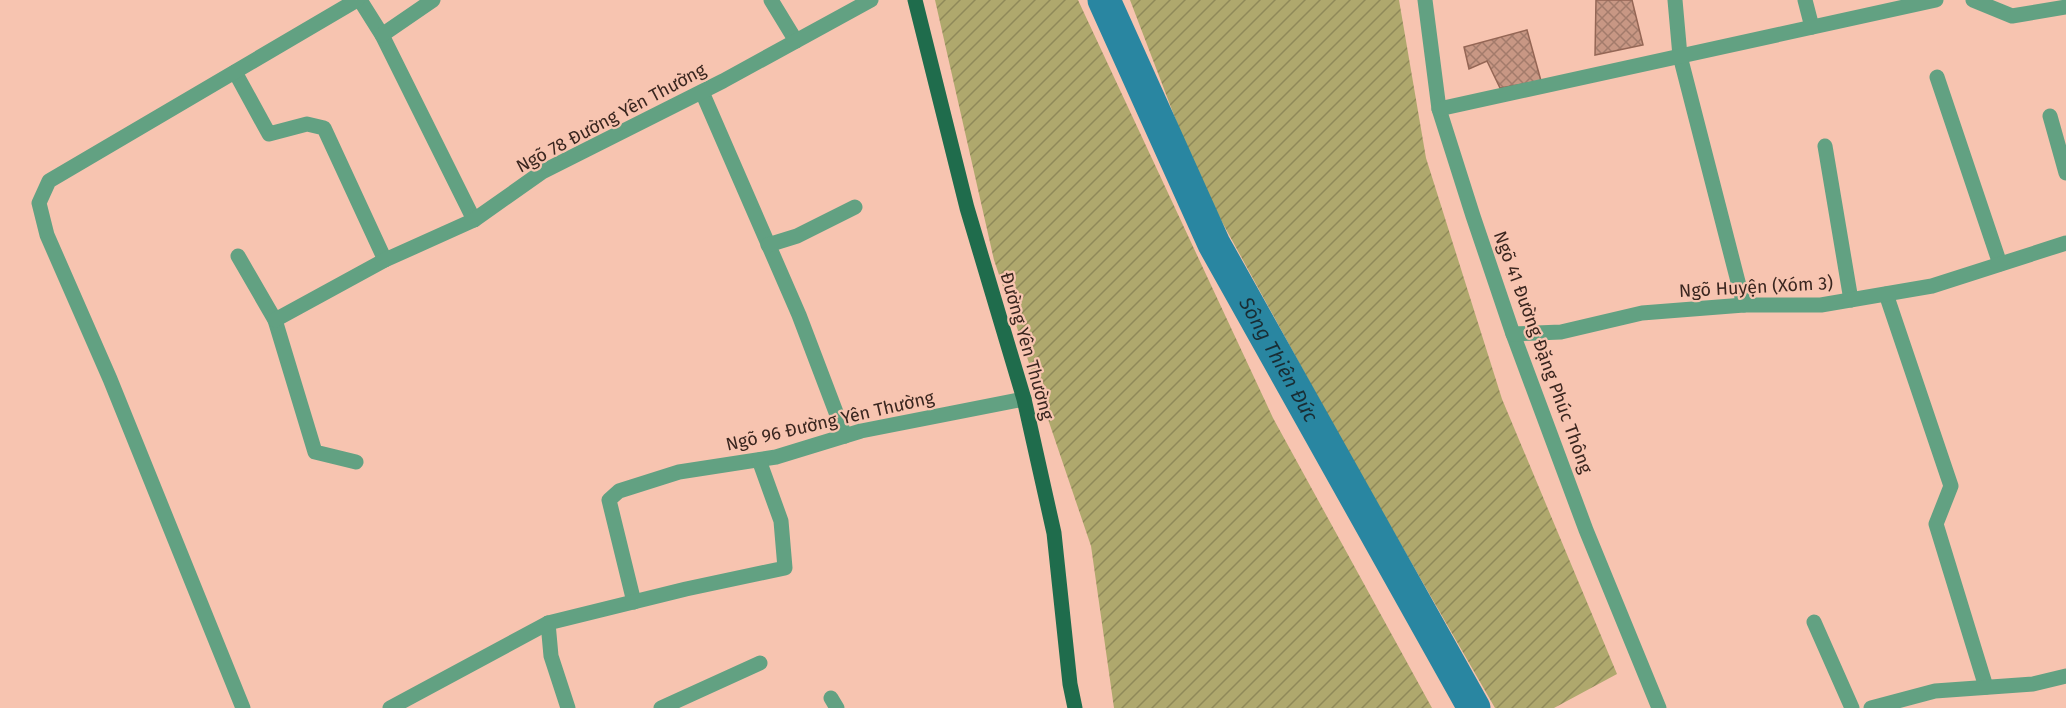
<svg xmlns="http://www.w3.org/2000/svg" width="2066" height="708" font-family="'Fira Sans',sans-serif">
  <defs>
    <pattern id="garden-furrows" width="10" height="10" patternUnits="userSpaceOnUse" patternTransform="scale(1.5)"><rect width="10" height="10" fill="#afa86d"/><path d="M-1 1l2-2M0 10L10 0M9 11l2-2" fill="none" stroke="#8f8959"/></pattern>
    <pattern id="building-cross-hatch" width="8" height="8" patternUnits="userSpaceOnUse" patternTransform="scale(1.5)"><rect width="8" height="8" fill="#c89784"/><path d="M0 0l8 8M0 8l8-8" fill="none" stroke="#a37b6b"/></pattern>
  </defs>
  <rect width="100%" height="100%" fill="#f7c4b0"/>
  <g fill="url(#garden-furrows)">
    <path d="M935,0H1078L1273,418L1432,708H1114L1091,546L994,260Z"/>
    <path d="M1130,0H1399L1426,158L1502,399L1617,674L1554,708H1495L1354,463L1198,178Z"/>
  </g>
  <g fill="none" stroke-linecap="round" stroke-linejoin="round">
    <path stroke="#2986a1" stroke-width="33" id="s1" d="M1104,0L1214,244L1474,708"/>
  </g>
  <g fill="url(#building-cross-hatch)" stroke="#946655" stroke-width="1.5">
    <path d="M1596,0H1632L1643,45L1595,55Z"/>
    <path d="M1527,30L1541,81L1500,88L1487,61L1469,69L1464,47Z"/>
  </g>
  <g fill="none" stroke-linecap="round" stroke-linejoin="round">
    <g stroke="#62a182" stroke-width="15">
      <path d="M360,0L382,35L474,220"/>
      <path d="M771,0L796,41"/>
      <path d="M1425,0L1439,109L1473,216L1513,334L1586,530L1659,708"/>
      <path d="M1675,0L1680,56L1744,305"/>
      <path d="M1805,0L1812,27"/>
      <path d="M1973,0L2012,16L2066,7"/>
      <path d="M382,35L433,0"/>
      <path d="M235,72L269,134L307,124L324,128L385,260"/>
      <path d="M1937,77L2000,264"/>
      <path d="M702,92L799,315L845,436"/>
      <path d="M1439,109L1936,0"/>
      <path d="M2050,116L2066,173"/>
      <path d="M1825,146L1851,300"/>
      <path d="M768,245L797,236L855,207"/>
      <path d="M238,256L275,320L315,452L356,462"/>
      <path d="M1886,294L1951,486L1936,524L1986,687"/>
      <path d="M275,320L385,260L474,220L542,172L723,81L871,0"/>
      <path d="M1513,334L1561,332L1642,313L1744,305H1821L1932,286L2066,243"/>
      <path d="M634,602L609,500L619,491L679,472L776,457L861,431L1024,399"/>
      <path d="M1814,622L1852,708"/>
      <path d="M548,623L551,656L568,708"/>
      <path d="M831,698L837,708"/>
      <path d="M243,708L110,379L47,235L39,203L49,181L357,0"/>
      <path d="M390,708L548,623L686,589L785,568L781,521L759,460"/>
      <path d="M661,708L760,663"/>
      <path d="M1871,708L1935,691L2033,684L2066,676"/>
    </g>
    <path stroke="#1f6c4c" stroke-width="15" d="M915,0L967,208L1024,399L1054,533L1070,684L1075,708"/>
  </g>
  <g text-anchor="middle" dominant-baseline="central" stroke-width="4.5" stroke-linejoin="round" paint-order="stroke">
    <g font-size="18" fill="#3a261f" stroke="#f7c4b0">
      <text transform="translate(611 118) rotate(-28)">Ngõ 78 Đường Yên Thường</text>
      <text transform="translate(1756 287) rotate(-3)">Ngõ Huyện (Xóm 3)</text>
      <text transform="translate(1027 346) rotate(74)">Đường Yên Thường</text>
      <text transform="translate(1543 352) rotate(70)">Ngõ 41 Đường Đặng Phúc Thông</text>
      <text transform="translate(830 421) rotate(-13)">Ngõ 96 Đường Yên Thường</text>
    </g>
    <g font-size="20" font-style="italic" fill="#192d34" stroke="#f7c4b0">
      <text stroke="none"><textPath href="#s1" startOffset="400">Sông Thiên Đức</textPath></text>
    </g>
  </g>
</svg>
